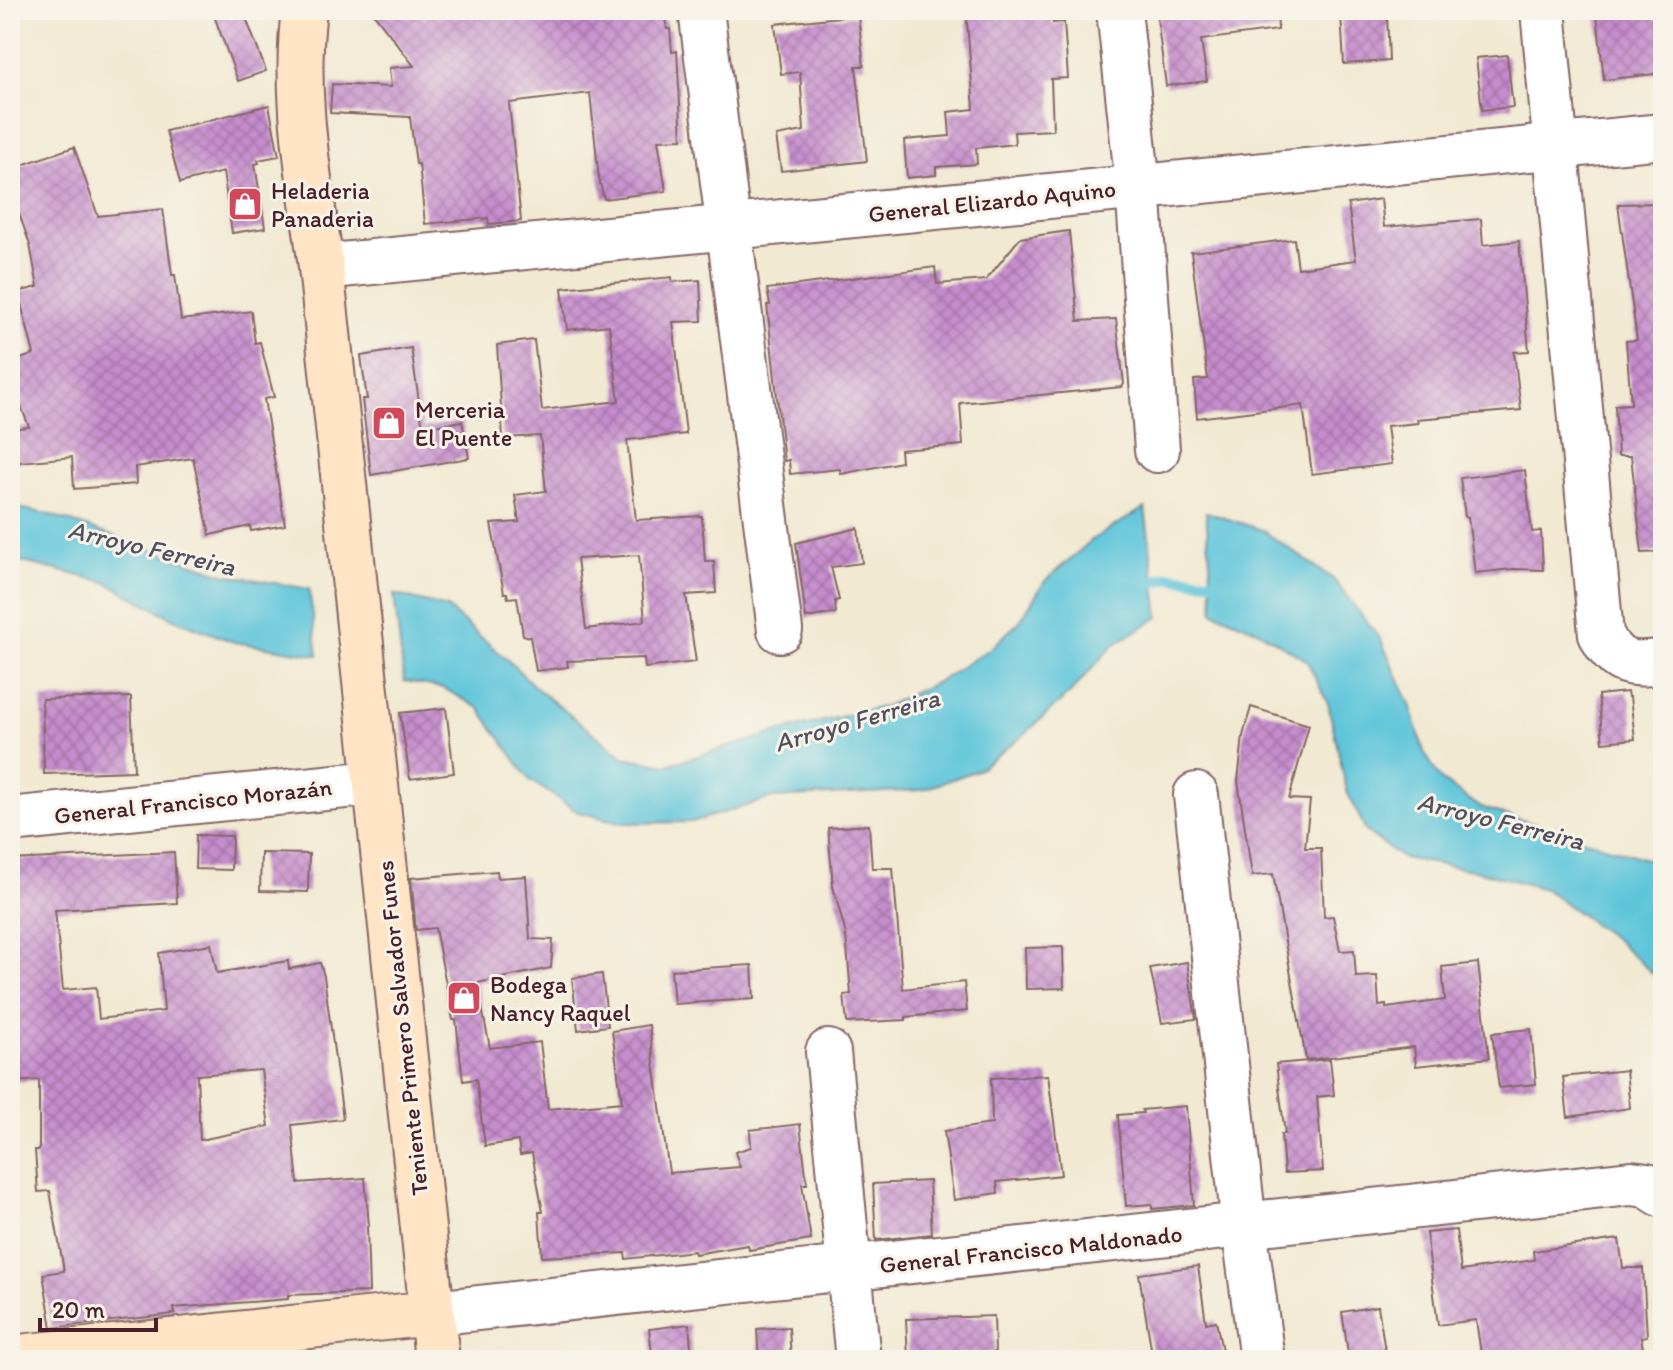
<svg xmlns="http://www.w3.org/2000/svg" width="1673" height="1370" font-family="Itim,sans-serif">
  <defs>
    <pattern id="building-cross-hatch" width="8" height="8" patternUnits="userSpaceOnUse" patternTransform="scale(2)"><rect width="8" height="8" fill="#c68dcd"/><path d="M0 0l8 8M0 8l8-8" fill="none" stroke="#a373a7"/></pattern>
  </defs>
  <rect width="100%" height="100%" fill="#f7f3e8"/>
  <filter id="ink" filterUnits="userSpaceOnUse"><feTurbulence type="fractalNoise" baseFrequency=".0125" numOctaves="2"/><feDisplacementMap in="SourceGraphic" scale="16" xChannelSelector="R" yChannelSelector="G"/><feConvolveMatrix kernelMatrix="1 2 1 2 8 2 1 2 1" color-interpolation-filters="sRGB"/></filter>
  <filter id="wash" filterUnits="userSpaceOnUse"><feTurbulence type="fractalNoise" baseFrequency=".006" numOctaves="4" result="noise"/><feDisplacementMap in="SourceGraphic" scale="32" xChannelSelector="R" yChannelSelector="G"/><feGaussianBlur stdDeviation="1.8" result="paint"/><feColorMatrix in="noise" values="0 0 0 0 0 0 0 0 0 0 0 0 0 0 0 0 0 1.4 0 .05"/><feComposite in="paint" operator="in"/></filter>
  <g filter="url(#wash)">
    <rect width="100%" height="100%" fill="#f1e9d2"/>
    <g fill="#5dc5da" stroke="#547282" stroke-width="2">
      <path d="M10,506L51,515L223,574L309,589L318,655L234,642L174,619L106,582L10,559Z"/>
      <path d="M1145,508L1159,617L1113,645L1070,693L1019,739L977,770L922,790L772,798L692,822L623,823L578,812L530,780L479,708L443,688L404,681L394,594L447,608L511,663L535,687L623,757L667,765L782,731L886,706L941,680L991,648L1020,621L1045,581L1093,539Z"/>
      <path d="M1206,512L1262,530L1333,579L1381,640L1410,704L1424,752L1441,780L1480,807L1652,861L1663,867V983L1616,940L1545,889L1479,871L1402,858L1367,832L1347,792L1328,703L1307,661L1257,630L1214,612Z"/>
    </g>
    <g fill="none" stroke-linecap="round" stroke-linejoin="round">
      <path stroke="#5dc5da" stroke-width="12" d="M1141,585L1169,577L1225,583"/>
    </g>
    <g id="blocks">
      <g fill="url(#building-cross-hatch)" fill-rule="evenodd">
        <path d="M212,10H243L266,71L238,81Z"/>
        <path d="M371,10H664L667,29H670L672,52L677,51L682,139L658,140L666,191L604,199L599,179L590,93L509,103L521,221L489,224L488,218L425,224L419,164H416L410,117L330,113L332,84L391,87L389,68L414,66Z"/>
        <path d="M966,10H1051L1053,23L1064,22L1068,78L1051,79L1053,130L1014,132L1015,144L976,148L977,164L936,167V175L907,178L904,140L950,136L948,112L974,109Z"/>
        <path d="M1156,10H1277L1278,30L1201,40L1207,81L1166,86Z"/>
        <path d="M1663,10V73L1604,80L1597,15Z"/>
        <path d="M1387,13L1389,61L1344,64L1341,14Z"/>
        <path d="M858,15L864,66H856L867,161L781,171L776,136L804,131L800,72L781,74L775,24Z"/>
        <path d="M1507,55L1513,107L1482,110L1476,58Z"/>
        <path d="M269,105L279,156L258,160L259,163L255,164L265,228L232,233L223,172L180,183L166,131Z"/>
        <path d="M74,147L98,216L163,209L172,275H175L181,320L251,311L255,343L260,342L274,397L264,399L285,525L251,531L250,526L210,535L193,458L135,467L136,484L74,489L72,457L10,463V429L29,427L10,377V363L34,354L18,292L38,287L30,245L10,187V169Z"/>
        <path d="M1381,199L1384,227L1481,219L1483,245L1519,241L1529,351L1514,352L1521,410L1417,419L1418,423L1387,426L1392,464L1312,474L1303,405L1197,418L1194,380L1208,379L1191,252L1294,239L1298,268L1356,260L1348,204Z"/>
        <path d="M1663,203V552L1642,553L1631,456H1618L1615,405L1631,404L1626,341L1637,340L1618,204Z"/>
        <path d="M1069,231L1078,321L1116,319L1124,384L1122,387L960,403L963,445L900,450L901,462L841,474L840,469L790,474L789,460L784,461L767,305H770L767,289L935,267L937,284L986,280L1020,238Z"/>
        <path d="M672,277V282L700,280L702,321L673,322L686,434L627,440L636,520L702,516L705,561H714L716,593L686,595L696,662L645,668L644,658L567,661L568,667L536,671L530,637L523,635L517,597L508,598L507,593H504L491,524L519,522L515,495L546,491L540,436L503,438L497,345L534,340L542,410L619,401L609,325L567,330L562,288ZM639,555L645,621L586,629L577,559Z"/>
        <path d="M411,348L423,428L462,421L469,458L371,475L362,399H367L361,356Z"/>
        <path d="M1525,470L1532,532L1541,531L1543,570L1513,569L1475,573L1468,517H1465L1460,478Z"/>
        <path d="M858,528L862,563L831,567L839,600L835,601L836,613L806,618L796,543Z"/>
        <path d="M1627,692L1628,697H1630L1635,739L1603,742L1598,695Z"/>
        <path d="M131,697L134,771L44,774L42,699Z"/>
        <path d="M1251,707L1309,725L1289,799L1310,800L1305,848H1321L1324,917L1333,916L1340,951L1354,950L1356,977L1377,976L1379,1006L1386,1005V1008L1445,1000L1442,967L1478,963L1489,1058L1416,1066L1414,1047L1306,1060L1273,874L1252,876L1238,781L1243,736Z"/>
        <path d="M446,708L454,773L410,779L400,713Z"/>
        <path d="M869,825L872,868H893L903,989L964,982L967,1011L906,1017V1020L847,1023L844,995L851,994L846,935L833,886L828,828Z"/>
        <path d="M196,835L232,836L231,870L195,869Z"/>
        <path d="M174,852L177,903L55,910L63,990L96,987L99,1019L164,1011L159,953L211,944L217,973L288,961L289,969L320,963L324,976L343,1119L292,1125L298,1183L365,1178L369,1226H367L369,1292L288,1295V1299L174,1308L175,1314L52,1328L43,1274L64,1271L50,1191L38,1192L35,1150H39V1080L13,1082L10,1054V860ZM261,1070L269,1126L200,1140L197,1075Z"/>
        <path d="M261,853L309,854L308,892L260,891Z"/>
        <path d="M497,871L498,878L526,876L530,939L553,940L551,968L477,983L490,1048L540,1042L548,1109L622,1102L612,1031L649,1025L669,1173L740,1167L735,1152L751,1147L750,1130L800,1124L807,1184H802L811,1240L749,1250L748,1245L695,1254L694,1251L626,1259L625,1253L542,1257L539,1212H543L532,1153L520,1155L518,1141L485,1146L476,1079L463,1081L456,1020H453L435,928L416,930L411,878Z"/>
        <path d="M1063,947L1064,988L1026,989L1025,948Z"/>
        <path d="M1187,962L1196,1019L1162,1023L1150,968Z"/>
        <path d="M752,965L754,999L674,1004L671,970Z"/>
        <path d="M602,974L608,1026L578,1030L572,978Z"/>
        <path d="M1531,1029L1536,1084L1499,1088L1492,1033Z"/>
        <path d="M1330,1059L1334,1095L1317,1097L1323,1171L1284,1173L1281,1134H1285L1276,1064Z"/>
        <path d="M1626,1070L1630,1108L1568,1117L1563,1077Z"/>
        <path d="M1048,1075L1061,1175L997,1182L998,1193L954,1200L944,1131L992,1124L991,1078Z"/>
        <path d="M1186,1106L1194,1205L1152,1209V1204L1126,1206L1118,1115L1143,1113L1142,1110Z"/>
        <path d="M929,1181L932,1234L876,1240L873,1184Z"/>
        <path d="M1456,1230L1461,1271L1534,1260L1533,1251L1619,1239L1623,1268H1643L1647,1336L1641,1337L1645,1360H1482L1476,1320L1438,1325L1426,1233Z"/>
        <path d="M1198,1266L1206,1323L1216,1321L1224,1360H1153L1139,1274Z"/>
        <path d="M1378,1306L1386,1357L1349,1360L1342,1312Z"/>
        <path d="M994,1316L995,1353L908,1357L906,1319Z"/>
        <path d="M689,1324L692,1358L653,1360L649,1329Z"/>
        <path d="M789,1327L791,1360H759L757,1329Z"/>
      </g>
    </g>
  </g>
  <g filter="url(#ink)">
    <use href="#blocks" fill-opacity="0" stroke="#846665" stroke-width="2"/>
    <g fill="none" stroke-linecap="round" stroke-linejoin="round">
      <g stroke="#846665" stroke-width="48">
        <g id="street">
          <path d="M701,10L780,630"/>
          <path d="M1119,10L1138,187L1157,450"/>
          <path d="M1543,10L1601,634C1616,666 1630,665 1663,662"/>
          <path d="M321,267L1663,136"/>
          <path d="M1196,795L1244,1226L1262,1360"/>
          <path d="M10,820L375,783"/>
          <path d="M828,1052L858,1360"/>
          <path d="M432,1313L1631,1183L1647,1185L1663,1195"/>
        </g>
      </g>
      <g stroke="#846665" stroke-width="48">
        <g id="secondary">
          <path d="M304,10C293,96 310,182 321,267L437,1360"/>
          <path d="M10,1358L432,1313"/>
        </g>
      </g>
      <use href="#street" stroke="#fff" stroke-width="44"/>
      <use href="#secondary" stroke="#ffe4c6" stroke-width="44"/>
    </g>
  </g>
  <defs>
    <g id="shop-square" transform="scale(1.8)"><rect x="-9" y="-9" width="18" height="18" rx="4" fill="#d1495b" stroke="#f7f3e8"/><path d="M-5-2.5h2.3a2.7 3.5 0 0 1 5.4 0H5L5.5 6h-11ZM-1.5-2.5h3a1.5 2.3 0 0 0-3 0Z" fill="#fff"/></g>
  </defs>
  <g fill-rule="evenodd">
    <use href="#shop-square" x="245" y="204"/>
    <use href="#shop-square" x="389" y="423"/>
    <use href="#shop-square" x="464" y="998"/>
  </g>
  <g text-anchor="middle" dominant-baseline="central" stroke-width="6" stroke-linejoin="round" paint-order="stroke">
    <g font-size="24" fill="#4a1f2b" stroke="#f7f3e8" text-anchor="start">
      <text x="271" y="190">Heladeria<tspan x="271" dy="28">Panaderia</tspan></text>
      <text x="415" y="409">Merceria<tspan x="415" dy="28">El Puente</tspan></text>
      <text x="490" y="984">Bodega<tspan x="490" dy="28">Nancy Raquel</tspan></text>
    </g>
    <g font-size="24" fill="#4a1f2b" stroke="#f7f3e8">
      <text transform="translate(992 201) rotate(-6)">General Elizardo Aquino</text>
      <text transform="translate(193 801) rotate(-6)">General Francisco Morazán</text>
      <text transform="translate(402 1028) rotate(-96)">Teniente Primero Salvador Funes</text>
      <text transform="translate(1031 1249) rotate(-6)">General Francisco Maldonado</text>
    </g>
    <g font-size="26" font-style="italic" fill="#505160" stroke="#f7f3e8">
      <text transform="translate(152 548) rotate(13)">Arroyo Ferreira</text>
      <text transform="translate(857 720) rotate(-16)">Arroyo Ferreira</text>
      <text transform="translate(1501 821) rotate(14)">Arroyo Ferreira</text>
    </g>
  </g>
  <rect width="1673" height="1370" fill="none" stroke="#f7f3e8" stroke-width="40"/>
  <path d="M40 1318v12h116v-12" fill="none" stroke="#4a1f2b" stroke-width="4"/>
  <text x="52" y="1318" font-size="24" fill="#4a1f2b" stroke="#f7f3e8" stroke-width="6" paint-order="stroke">20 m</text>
</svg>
